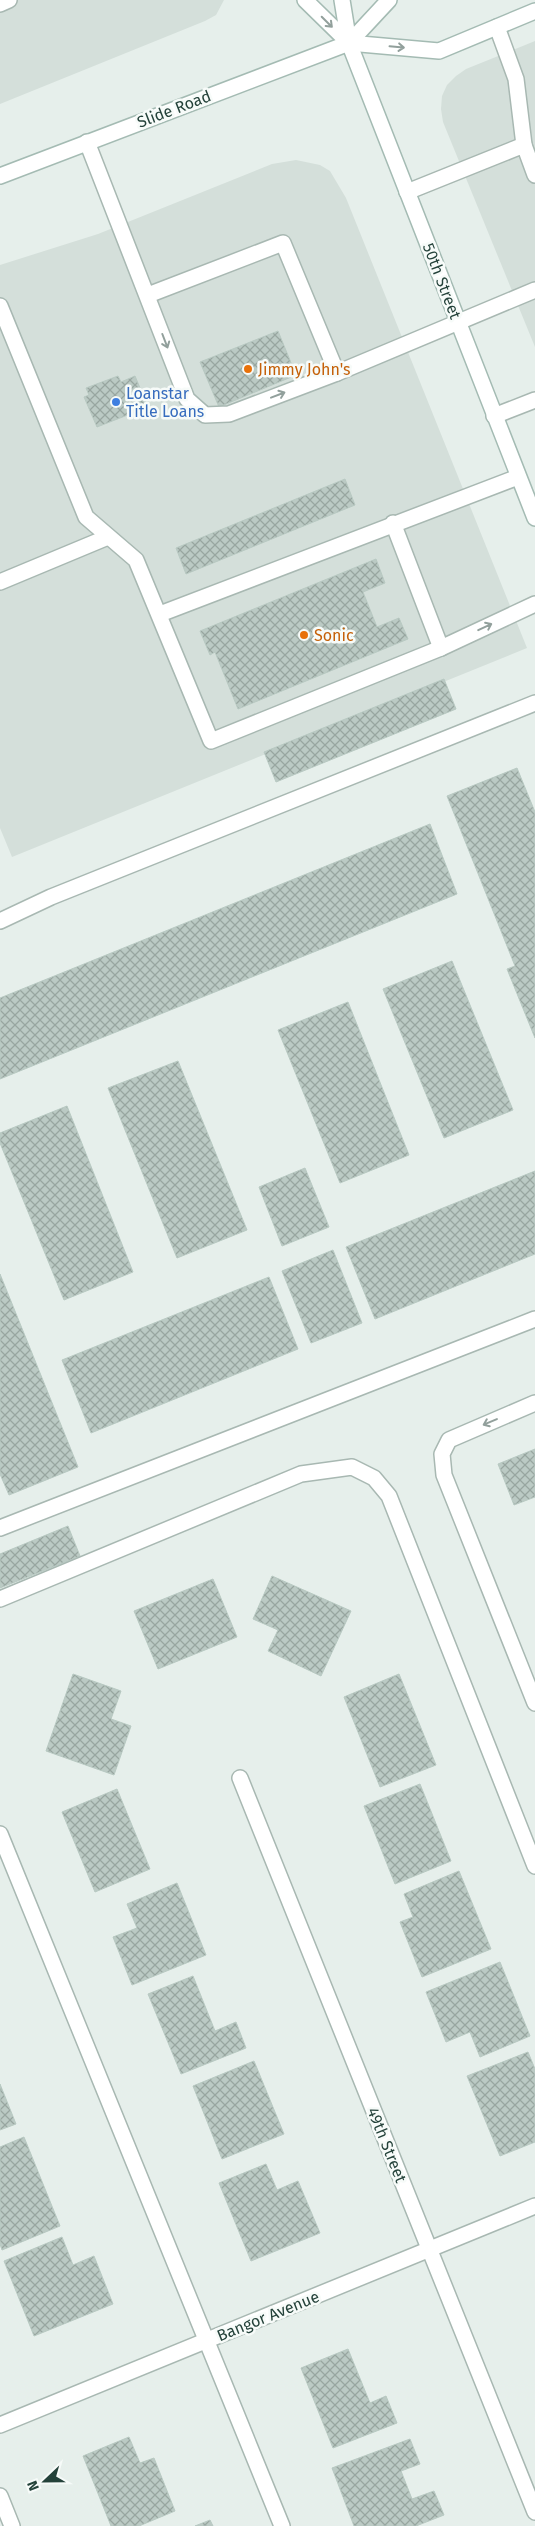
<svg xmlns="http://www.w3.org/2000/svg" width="535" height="2526" font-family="'Fira Sans',sans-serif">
  <defs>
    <pattern id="building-cross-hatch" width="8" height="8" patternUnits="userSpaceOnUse" patternTransform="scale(1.25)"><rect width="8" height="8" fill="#bbcac4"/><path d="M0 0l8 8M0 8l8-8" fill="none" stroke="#98a6a0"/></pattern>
  </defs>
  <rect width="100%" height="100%" fill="#e6efeb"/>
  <g fill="#d4dfda">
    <path d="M0,0H224L216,15L205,21L0,104Z"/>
    <path d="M535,41V347L443,122L441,109L442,96L447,85L456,76L466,69Z"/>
    <path d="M296,160L320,165L330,171L346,198L527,648L12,857L0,828V265L98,234L272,164Z"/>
  </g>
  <g fill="url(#building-cross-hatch)" stroke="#b8c9c2">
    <path d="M278,331L296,375L219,407L200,362Z"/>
    <path d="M118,376L121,382L135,376L148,407L97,427L84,397L89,395L86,388Z"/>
    <path d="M345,479L355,505L186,574L176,548Z"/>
    <path d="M376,559L385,583L363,592L377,627L399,618L408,639L238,709L215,652L210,655L200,631Z"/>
    <path d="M444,679L456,709L276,782L264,752Z"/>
    <path d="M517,768L535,812V1038L507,969L515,966L447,796Z"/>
    <path d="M430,824L457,894L0,1079V998Z"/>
    <path d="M452,961L513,1110L444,1138L383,989Z"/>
    <path d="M348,1002L409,1155L340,1183L278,1030Z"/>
    <path d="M178,1061L247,1230L177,1258L108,1088Z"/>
    <path d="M67,1106L133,1272L64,1300L0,1143V1133Z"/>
    <path d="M305,1168L329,1227L282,1246L259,1187Z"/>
    <path d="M535,1171V1254L375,1319L346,1247Z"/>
    <path d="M333,1250L362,1323L311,1343L282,1271Z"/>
    <path d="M0,1274L78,1467L9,1495L0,1474Z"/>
    <path d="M269,1277L298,1349L91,1433L62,1360Z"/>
    <path d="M535,1449V1497L514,1505L498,1464Z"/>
    <path d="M68,1526L80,1556L0,1588V1554Z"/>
    <path d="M272,1576L351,1611L321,1676L268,1651L278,1630L253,1619Z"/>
    <path d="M213,1579L237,1637L158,1669L134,1611Z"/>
    <path d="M73,1674L121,1691L111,1719L131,1726L114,1775L46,1751Z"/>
    <path d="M399,1674L436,1765L380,1787L344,1697Z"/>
    <path d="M420,1784L451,1861L395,1884L364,1806Z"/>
    <path d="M117,1789L150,1869L95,1892L62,1812Z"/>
    <path d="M459,1871L491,1949L422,1977L400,1922L413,1917L404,1894Z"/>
    <path d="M177,1883L206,1955L132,1985L113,1937L137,1928L127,1904Z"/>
    <path d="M500,1962L530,2036L480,2057L470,2032L446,2042L426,1992Z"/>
    <path d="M193,1976L215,2031L236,2022L246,2048L181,2074L148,1994Z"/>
    <path d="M528,2052L535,2069V2142L500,2156L467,2076Z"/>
    <path d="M254,2061L284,2134L222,2159L193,2086Z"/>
    <path d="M0,2084L16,2124L0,2130Z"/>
    <path d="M24,2137L60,2226L2,2250L0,2244V2147Z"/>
    <path d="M266,2164L277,2190L298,2181L320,2233L251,2261L219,2183Z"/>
    <path d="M62,2237L73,2265L94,2256L113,2304L34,2336L4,2261Z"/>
    <path d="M348,2349L370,2403L386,2396L397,2423L333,2448L301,2368Z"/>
    <path d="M129,2437L140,2463L154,2458L175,2511L139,2526H111L83,2456Z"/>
    <path d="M410,2439L420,2464L401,2471L412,2499L434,2491L444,2515L416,2526H354L332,2468Z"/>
    <path d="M210,2520L213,2526H195Z"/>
  </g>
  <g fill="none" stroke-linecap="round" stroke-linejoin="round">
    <g stroke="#a8b8b2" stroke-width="18">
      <g id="lane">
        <path d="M0,4L9,0"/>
        <path d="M497,27L516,79L524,145"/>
        <path d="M87,142L187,399L205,415L229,414L337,373L535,290"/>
        <path d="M407,192L524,145L535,175"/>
        <path d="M148,295L283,243L337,373"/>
        <path d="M0,306L86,517L136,560L211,741L441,648L535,604"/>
        <path d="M494,416L535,400"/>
        <path d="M393,523L441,648"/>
        <path d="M0,582L108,537"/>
        <path d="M160,614L518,477"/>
        <path d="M0,921L51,897L535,703"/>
        <path d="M535,1403L449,1440L442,1454L444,1475L535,1703"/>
        <path d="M0,1528L535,1319"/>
        <path d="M0,1599L301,1474L352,1467L374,1478L389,1496L535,1866"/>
        <path d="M0,1834L282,2526"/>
      </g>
    </g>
    <g stroke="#a8b8b2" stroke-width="18">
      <g id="street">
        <path d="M240,1778L535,2512"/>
        <path d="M0,2425L535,2206"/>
        <path d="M0,2496L12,2526"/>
      </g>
    </g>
    <g stroke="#a4bbb3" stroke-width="18">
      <g id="secondary">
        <path d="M305,0L349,43"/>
        <path d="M342,0L349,43L535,518"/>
        <path d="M349,43L389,0"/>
        <path d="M0,176L349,43L439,51L535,11"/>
      </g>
    </g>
    <use href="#lane" stroke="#fff" stroke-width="15"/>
    <use href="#street" stroke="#fff" stroke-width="15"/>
    <use href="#secondary" stroke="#fff" stroke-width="15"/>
  </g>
  <defs><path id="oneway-shaft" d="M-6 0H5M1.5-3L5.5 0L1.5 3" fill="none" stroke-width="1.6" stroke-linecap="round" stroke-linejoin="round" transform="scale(1.25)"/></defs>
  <g stroke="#92a09c">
    <use href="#oneway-shaft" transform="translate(327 22) rotate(45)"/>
    <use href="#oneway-shaft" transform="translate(397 47) rotate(5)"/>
    <use href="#oneway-shaft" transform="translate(165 341) rotate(69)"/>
    <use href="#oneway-shaft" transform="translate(278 395) rotate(-21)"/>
    <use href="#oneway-shaft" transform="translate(485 627) rotate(-25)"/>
    <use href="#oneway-shaft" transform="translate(490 1422) rotate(157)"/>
  </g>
  <g fill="#e8710a" stroke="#f7fbf9" stroke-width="2">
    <circle cx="248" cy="369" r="5"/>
    <circle cx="304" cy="635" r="5"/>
  </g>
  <circle fill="#3f7fe0" stroke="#f7fbf9" stroke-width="2" cx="116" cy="402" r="5"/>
  <g text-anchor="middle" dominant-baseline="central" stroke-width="5" stroke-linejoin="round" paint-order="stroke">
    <g font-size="16" fill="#24423a" stroke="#f7fbf9">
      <text transform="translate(174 109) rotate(-21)">Slide Road</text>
      <text transform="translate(442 281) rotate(69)">50th Street</text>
      <text transform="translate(387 2145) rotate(68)">49th Street</text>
      <text transform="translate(268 2316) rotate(-22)">Bangor Avenue</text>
    </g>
    <g font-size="16" fill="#c56008" stroke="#f7fbf9" text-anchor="start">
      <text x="258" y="369">Jimmy John's</text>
      <text x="314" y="635">Sonic</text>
    </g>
    <g font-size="16" fill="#366cbe" stroke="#f7fbf9" text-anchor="start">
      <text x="126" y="393">Loanstar<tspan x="126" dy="18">Title Loans</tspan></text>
    </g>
  </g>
  <g transform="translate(45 2481) rotate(248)" stroke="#f7fbf9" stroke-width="4" paint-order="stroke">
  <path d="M0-4L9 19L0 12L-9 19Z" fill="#24423a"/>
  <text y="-8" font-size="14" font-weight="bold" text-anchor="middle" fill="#24423a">N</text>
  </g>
</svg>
